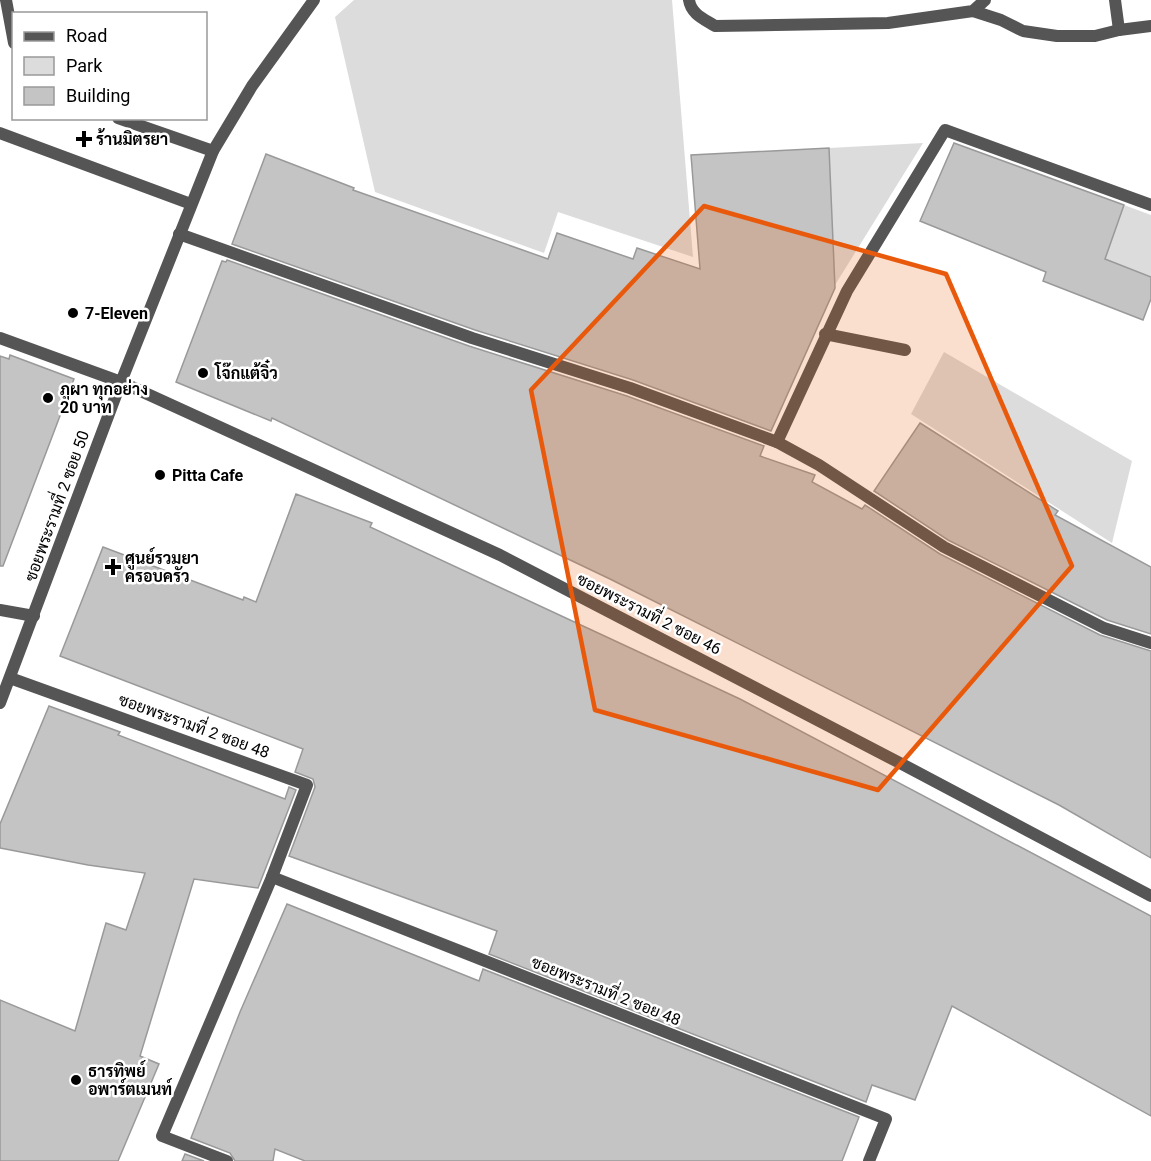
<svg xmlns="http://www.w3.org/2000/svg" width="1151" height="1161" font-family="Roboto,Sarabun,sans-serif">
  <rect width="100%" height="100%" fill="#fff"/>
  <g fill="#dcdcdc">
    <path d="M354,0H672L693,257L558,212L544,253L375,192L335,17Z"/>
    <path d="M923,143L835,285L829,148Z"/>
    <path d="M1124,205L1151,215V277L1105,259Z"/>
    <path d="M944,352L1132,461L1112,543L911,414Z"/>
  </g>
  <g fill="#c4c4c4" stroke="#999" stroke-width="1.5">
    <path d="M954,143L1124,205L1105,259L1151,277V299L1143,320L1043,281L1046,272L920,221Z"/>
    <path d="M829,148L835,288L771,431L633,380L475,330L232,244L266,154L354,188L353,190L548,259L557,233L633,259L637,248L700,269L691,155Z"/>
    <path d="M227,260L469,346L627,396L764,446L760,456L815,475L812,482L862,509L865,505L940,554L1100,635L1151,651V858L1059,805L610,579L272,418L271,421L176,382L222,261L226,262Z"/>
    <path d="M10,355L74,379L3,566H0V356L9,359Z"/>
    <path d="M920,423L1058,511L1055,515L1151,567V634L1107,620L948,540L874,491Z"/>
    <path d="M296,494L372,523L370,527L740,699L1151,916V1116L952,1006L915,1100L872,1085L866,1102L489,954L497,931L289,856L315,787L313,779L295,772L303,749L60,656L103,547L243,600L244,597L256,602Z"/>
    <path d="M49,706L120,732L118,735L285,799L289,787L296,790L258,888L194,879L140,1056L159,1064L118,1161H0V1000L75,1031L106,923L126,930L145,873L88,865L0,848V824Z"/>
    <path d="M287,904L479,981L483,969L859,1117L842,1161H305L275,1149L273,1161H235L230,1153L191,1138L240,1012Z"/>
    <path d="M185,1154L204,1161H182Z"/>
  </g>
  <g fill="none" stroke-linecap="round" stroke-linejoin="round">
    <g stroke="#555" stroke-width="12">
      <path d="M6,0L14,43"/>
      <path d="M689,0C691,14 704,19 715,26L888,23L973,11L985,0"/>
      <path d="M1115,0L1119,30"/>
      <path d="M973,11L1001,20L1023,31L1057,36H1095L1119,30L1151,26"/>
      <path d="M118,118L213,151"/>
      <path d="M0,133L191,204"/>
      <path d="M179,234L472,338L630,388L777,442L819,465L944,547L1104,628L1151,643"/>
      <path d="M825,334L905,350"/>
      <path d="M0,338L121,382L500,555L898,762L1151,896"/>
      <path d="M777,442L847,291L945,130L1151,205"/>
      <path d="M0,610L34,616"/>
      <path d="M10,678L307,785L272,877L162,1136L227,1161"/>
      <path d="M0,703L121,382L213,151L252,86L314,0"/>
      <path d="M272,877L886,1119L869,1161"/>
    </g>
  </g>
  <path fill="#e8590c" fill-opacity="0.2" stroke="#e8590c" stroke-width="4.5" stroke-linejoin="round" d="M704,206L946,274L1072,566L878,790L595,710L531,390Z"/>
  <g fill="#000" stroke="#fff" stroke-width="2">
    <path d="M81 130h6v6h6v6h-6v6h-6v-6h-6v-6h6z"/>
    <circle cx="73" cy="313" r="6"/>
    <circle cx="203" cy="373" r="6"/>
    <circle cx="48" cy="398" r="6"/>
    <circle cx="160" cy="475" r="6"/>
    <path d="M110 558h6v6h6v6h-6v6h-6v-6h-6v-6h6z"/>
    <circle cx="76" cy="1080" r="6"/>
  </g>
  <g text-anchor="middle" dominant-baseline="central" stroke-width="5" stroke-linejoin="round" paint-order="stroke">
    <g font-size="16" font-weight="bold" fill="#000" stroke="#fff" text-anchor="start">
      <text x="96" y="139">ร้านมิตรยา</text>
      <text x="85" y="313">7-Eleven</text>
      <text x="215" y="373">โจ๊กแต้จิ๋ว</text>
      <text x="60" y="389">ภูผา ทุกอย่าง<tspan x="60" dy="18">20 บาท</tspan></text>
      <text x="172" y="475">Pitta Cafe</text>
      <text x="125" y="558">ศูนย์รวมยา<tspan x="125" dy="18">ครอบครัว</tspan></text>
      <text x="88" y="1071">ธารทิพย์<tspan x="88" dy="18">อพาร์ตเมนท์</tspan></text>
    </g>
    <g font-size="16" fill="#000" stroke="#fff">
      <text transform="translate(57 506) rotate(-70)">ซอยพระรามที่ 2 ซอย 50</text>
      <text transform="translate(649 614) rotate(27)">ซอยพระรามที่ 2 ซอย 46</text>
      <text transform="translate(194 726) rotate(20)">ซอยพระรามที่ 2 ซอย 48</text>
      <text transform="translate(606 991) rotate(22)">ซอยพระรามที่ 2 ซอย 48</text>
    </g>
  </g>
  <rect x="12" y="12" width="195" height="108" fill="#ffffff" stroke="#999999" stroke-width="1.5"/>
  <rect x="24" y="32" width="30" height="9" fill="#555555" stroke="#999999" stroke-width="1.5"/>
  <text x="66" y="42" font-size="18" fill="#000000">Road</text>
  <rect x="24" y="57" width="30" height="18" fill="#dcdcdc" stroke="#999999" stroke-width="1.5"/>
  <text x="66" y="72" font-size="18" fill="#000000">Park</text>
  <rect x="24" y="87" width="30" height="18" fill="#c4c4c4" stroke="#999999" stroke-width="1.5"/>
  <text x="66" y="102" font-size="18" fill="#000000">Building</text>
</svg>
